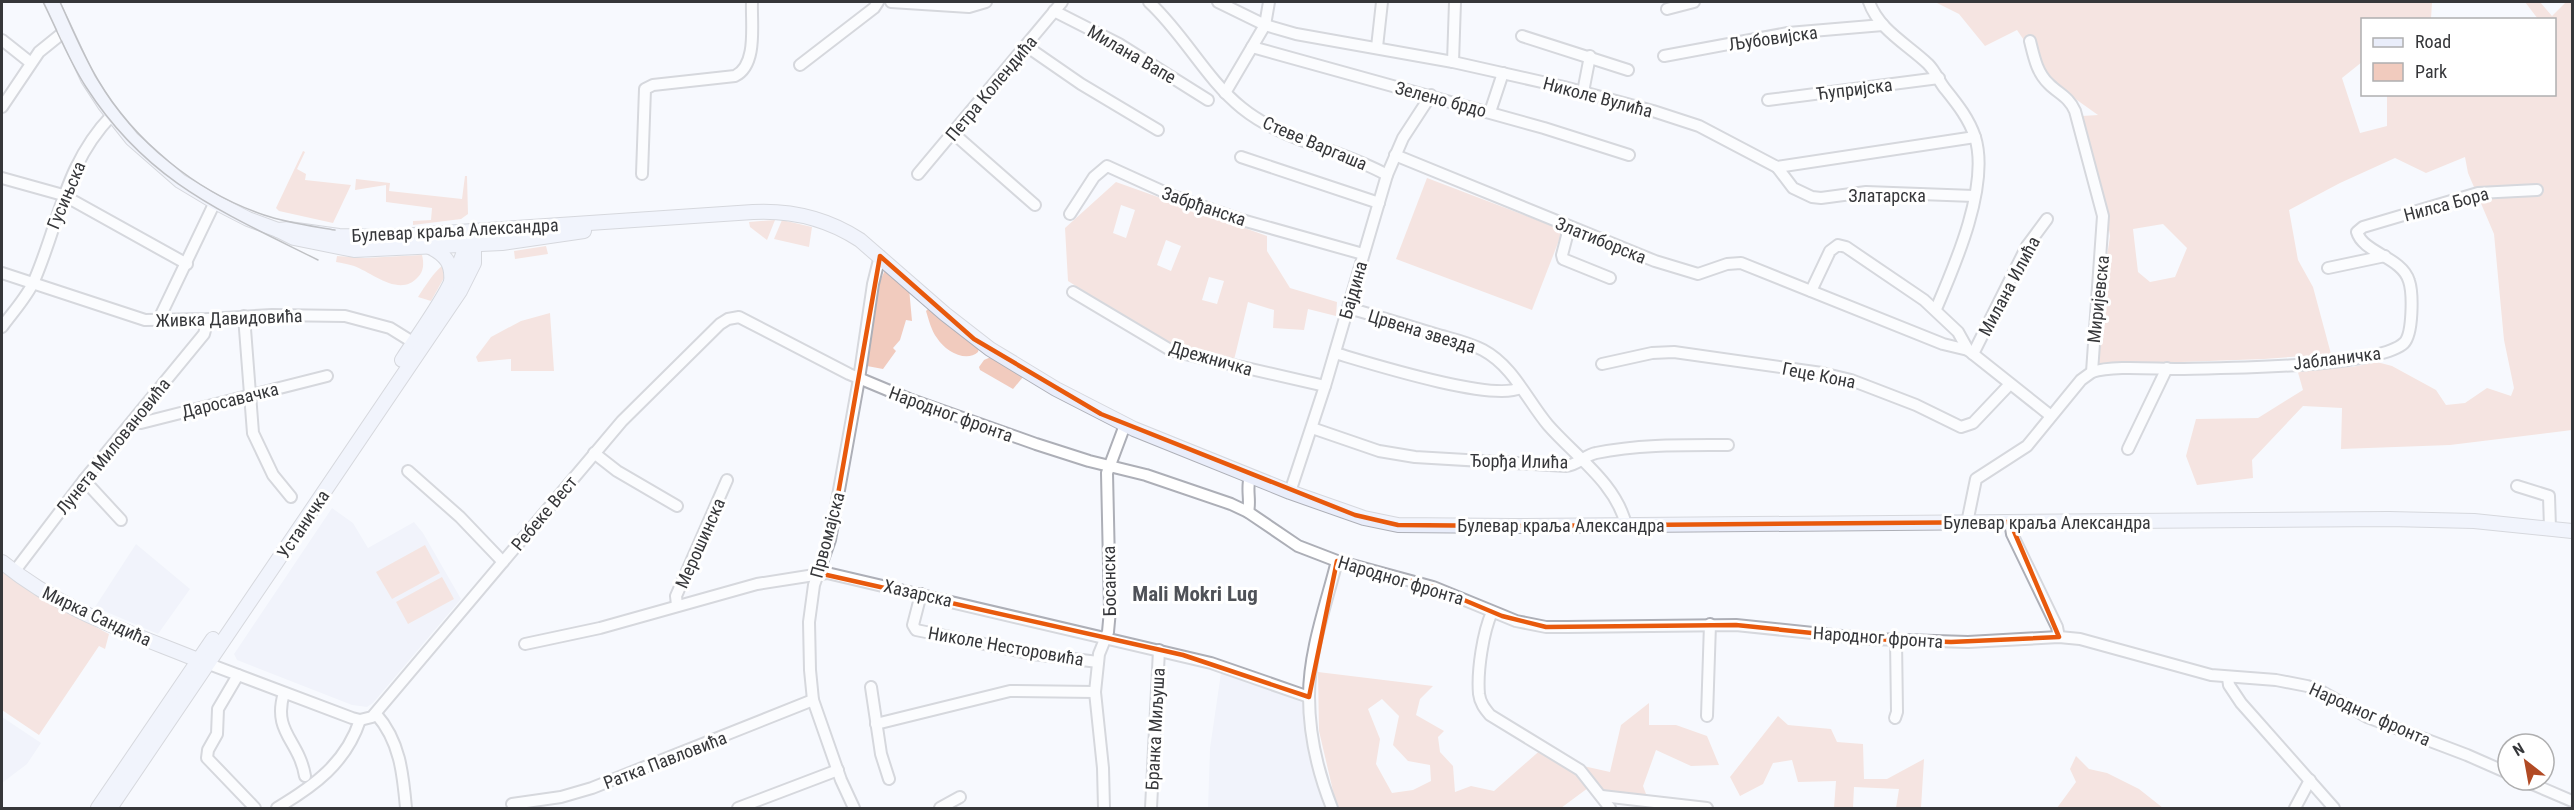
<svg xmlns="http://www.w3.org/2000/svg" width="2574" height="810" font-family="'Roboto Condensed',sans-serif">
  <rect width="100%" height="100%" fill="#f7f9fe"/>
  <g fill="#e8ecf8">
    <path d="M332,508L353,523L368,548L414,522L423,533L461,599L373,703L367,707L352,705L237,660L234,654Z"/>
    <path d="M136,544L190,589L158,634L95,607Z"/>
    <path d="M1221,673L1306,702L1328,808H1208L1210,748Z"/>
    <path d="M2,717L41,743L27,764L2,783Z"/>
  </g>
  <g fill="#f1cbbe" fill-rule="evenodd">
    <path d="M1935,2H2432L2431,19L2362,20V62L2342,78L2360,133L2387,126V95L2554,94V20L2538,19L2525,2H2540L2552,16L2566,2H2572V430L2450,445L2341,449L2342,408L2303,406L2252,460L2253,478L2197,485L2186,456L2196,419L2258,418L2303,390L2297,369L2352,367L2377,362L2392,366L2436,390L2446,405L2465,403L2487,388L2511,396L2514,388L2504,340L2494,234L2468,173L2465,157L2426,173L2395,158L2340,183L2289,210L2298,260L2313,287L2331,354L2264,359L2099,365L2103,284L2110,236L2106,211L2082,116L2098,115L2053,83L2017,30L1985,46L1959,14ZM2163,224L2187,248L2175,277L2150,282L2138,272L2133,229Z"/>
    <path d="M303,151L305,152L297,169L306,174L305,180L351,185L333,223L279,211L276,208Z"/>
    <path d="M465,176H467L468,214L461,219L413,225V221L431,220L432,208L386,202V185L355,190L356,179L390,183L389,191L462,199Z"/>
    <path d="M1427,178L1563,230L1532,310L1396,259Z"/>
    <path d="M1116,182L1267,236V251L1290,288L1337,302L1336,316L1308,309L1304,330L1273,328L1274,310L1248,302L1234,360L1170,346L1068,281L1065,228ZM1121,205L1135,210L1126,238L1113,233ZM1166,240L1181,246L1171,271L1157,265ZM1209,277L1224,281L1217,304L1202,300Z"/>
    <path d="M775,220L767,240L750,227L749,222Z"/>
    <path d="M782,220L812,227L809,247L774,239Z"/>
    <path d="M546,246L548,254L515,259L514,251Z"/>
    <path d="M422,255C424,263 424,271 418,277C400,298 373,273 354,266C348,264 342,263 336,262L337,256L365,258Z"/>
    <path d="M443,265L445,276L431,301L418,297C425,286 434,272 443,265Z"/>
    <path d="M885,270L909,288L912,321L906,320L900,340L893,348L896,351L883,369L867,366L866,361L878,286Z"/>
    <path d="M930,307L979,348L978,352C966,363 945,351 937,338C931,330 929,320 926,311Z"/>
    <path d="M550,313L554,371H511V359L478,362L476,357L491,337L521,321Z"/>
    <path d="M991,357L1022,374L1023,377L1013,389L980,370L979,367L984,360Z"/>
    <path d="M425,545L440,573L392,599L376,572Z"/>
    <path d="M2,569C34,599 71,613 109,634L105,649L99,646L39,735L2,710Z"/>
    <path d="M442,577L454,599L408,624L396,602Z"/>
    <path d="M1318,672L1433,686L1420,699L1416,715L1444,731L1438,737L1440,752L1453,766L1455,792L1471,786L1494,791L1544,747L1570,763L1610,772L1621,725L1649,703V725H1676L1707,736L1719,765L1691,766L1656,750L1643,786L1649,802L1602,796L1592,785L1561,808H1337L1319,731ZM1382,699L1399,716L1393,745L1408,761L1430,765L1431,781L1413,790L1392,793L1376,764L1380,739L1368,709Z"/>
    <path d="M1778,716L1788,725L1831,729L1837,742L1863,744L1864,779H1887L1924,759L1921,808H1896L1899,789L1854,787L1853,808H1834L1836,781L1798,782L1792,760L1773,763L1763,784L1740,796L1730,777Z"/>
    <path d="M2076,756L2089,769L2107,773L2139,789L2163,808H2057L2076,782L2070,769Z"/>
  </g>
  <g fill="none" stroke-linecap="round" stroke-linejoin="round">
    <g stroke="#adafb7" stroke-width="14">
      <g id="street">
        <path d="M891,2L969,7L986,2"/>
        <path d="M1149,2C1184,34 1205,78 1242,108C1284,142 1341,149 1387,175"/>
        <path d="M1218,2L1265,25L1296,34L1453,62L1564,87L1653,111L1699,126L1777,167L1975,137"/>
        <path d="M1869,2C1879,30 1907,44 1928,64C1936,72 1939,82 1946,90C1958,105 1969,119 1975,137C1990,185 1955,265 1936,309"/>
        <path d="M1667,9L1694,2"/>
        <path d="M1054,11L1119,44L1208,100"/>
        <path d="M1522,36L1628,70"/>
        <path d="M2,40L31,63"/>
        <path d="M1026,46L1081,84L1158,130"/>
        <path d="M1252,47L1544,128L1629,155"/>
        <path d="M1377,47L1382,2"/>
        <path d="M1664,56L1788,33L1883,25"/>
        <path d="M1453,62L1455,2"/>
        <path d="M800,65L874,8L878,2"/>
        <path d="M1583,92L1590,56"/>
        <path d="M1225,93L1265,25L1269,2"/>
        <path d="M1768,100L1939,78"/>
        <path d="M2,107L39,52L65,31"/>
        <path d="M1490,112L1503,73"/>
        <path d="M953,133L1035,205"/>
        <path d="M1395,155L1655,261L1698,274L1727,264L1741,263L1943,344L1968,350"/>
        <path d="M1241,157L1379,203"/>
        <path d="M1777,167L1793,188L1812,197L1821,198L1866,192L1974,196"/>
        <path d="M642,174L645,89L653,85L735,76C758,65 751,23 752,2"/>
        <path d="M918,174L1062,2"/>
        <path d="M2,178L63,195L187,264"/>
        <path d="M1070,214L1094,177L1107,166L1173,196L1242,220L1363,254"/>
        <path d="M1569,228L1562,255L1563,259L1610,278"/>
        <path d="M2328,268L2385,256"/>
        <path d="M2,273L145,320L208,319L272,315L345,316L390,328L419,346"/>
        <path d="M1811,291L1830,251L1838,245L1846,247L1924,300L1958,332L1968,350L2051,416"/>
        <path d="M1073,292L1172,351L1325,386"/>
        <path d="M1348,308C1377,316 1406,325 1435,334C1452,339 1468,342 1483,350C1513,366 1527,400 1548,425C1575,456 1616,483 1626,525"/>
        <path d="M244,316L253,433L273,475L291,497"/>
        <path d="M158,321L215,202"/>
        <path d="M2,327C12,313 27,297 34,281C60,221 64,165 112,115"/>
        <path d="M1335,353C1369,363 1492,402 1520,388"/>
        <path d="M1973,354L2027,246L2047,219"/>
        <path d="M1602,364L1652,353L1674,352L1822,373L1851,380L1916,405L1961,427L1973,423L2010,384"/>
        <path d="M2092,372C2112,365 2155,369 2178,369C2220,368 2377,368 2404,343C2413,334 2413,293 2409,281C2402,257 2363,253 2357,232L2363,227L2478,193L2537,190"/>
        <path d="M134,421L141,423L327,376"/>
        <path d="M1312,428L1379,451L1415,457L1566,466C1578,465 1585,455 1596,453C1639,444 1684,445 1728,445"/>
        <path d="M2128,449L2167,368"/>
        <path d="M594,453L617,471L677,506"/>
        <path d="M408,471L460,517L503,562"/>
        <path d="M84,480L121,520"/>
        <path d="M2517,486L2549,496L2550,528"/>
        <path d="M1290,492L1325,386L1387,175L1403,138L1431,95"/>
        <path d="M1248,512C1251,500 1246,489 1250,476"/>
        <path d="M2010,522L2012,534L2057,627L2059,637"/>
        <path d="M1967,523L1976,479L2027,446L2081,380L2092,372L2103,216L2075,111C2069,97 2059,94 2049,84C2037,73 2034,57 2030,41"/>
        <path d="M14,572L84,480L204,334L208,319"/>
        <path d="M921,594L913,625L916,630L1033,654L1098,662"/>
        <path d="M677,605L676,596L727,480"/>
        <path d="M1492,612C1483,632 1477,671 1479,694C1480,703 1485,709 1490,715L1580,770L1610,808"/>
        <path d="M525,644L600,628L757,584L827,573L1211,663L1309,697"/>
        <path d="M201,661L352,718L360,720L372,717L622,421L720,324L728,319L739,317L849,374L909,399L1036,444L1089,461L1146,475L1231,504L1248,512L1298,546L1337,561L1433,587L1516,621L1546,627H1567L1736,625L1870,639L1968,642L2059,637L2080,639L2211,675L2276,680L2307,686L2319,690L2367,717L2467,755L2508,773"/>
        <path d="M238,675L218,709L217,734L208,750L207,758L255,808"/>
        <path d="M2228,678L2229,685L2241,703L2334,808"/>
        <path d="M871,687L881,754L889,779"/>
        <path d="M284,693C272,732 299,740 305,776"/>
        <path d="M376,714C400,741 403,774 406,808"/>
        <path d="M1707,716L1710,624"/>
        <path d="M1895,718L1897,712L1896,640"/>
        <path d="M876,724L1010,691L1095,692"/>
        <path d="M2523,780L2572,801"/>
        <path d="M1602,796L1707,808"/>
        <path d="M512,804L561,797L592,788L813,700"/>
        <path d="M277,808C314,786 346,763 360,720"/>
        <path d="M738,808L838,770"/>
        <path d="M854,808L841,780L813,700L810,670L809,622L814,585L830,540L859,379L873,284L880,256"/>
        <path d="M940,808L960,797"/>
        <path d="M1104,808L1103,768L1095,692L1099,654L1108,632L1110,610L1107,473L1125,425"/>
        <path d="M1151,808L1159,650"/>
        <path d="M1332,808C1318,773 1309,735 1309,696C1309,651 1326,605 1337,561"/>
        <path d="M2295,808L2310,780"/>
      </g>
    </g>
    <g stroke="#adafb7" stroke-width="16">
      <g id="secondary">
        <path d="M52,2L88,79L105,105L132,139L180,181L215,202L248,219L278,230L294,238L354,250L502,243L584,231"/>
        <path d="M278,230L289,229L339,236L384,237L753,212C792,210 828,219 860,240L945,314L990,349L1056,389L1134,429L1290,492L1364,518L1398,525L1512,526L2389,519L2474,521L2572,531"/>
        <path d="M430,247C446,255 453,264 451,283"/>
        <path d="M402,360C428,320 457,284 468,237"/>
        <path d="M2,562C60,610 129,632 198,660"/>
        <path d="M98,808L213,639"/>
        <path d="M110,808L460,291L474,263V236"/>
      </g>
    </g>
    <use href="#street" stroke="#fff" stroke-width="10"/>
    <use href="#secondary" stroke="#e9edfa" stroke-width="14"/>
    <g stroke="#7b7c80" stroke-width="1.5">
      <path d="M43,2C57,30 69,61 86,87C147,182 222,212 318,260"/>
      <path d="M60,2C72,28 83,55 98,80C134,141 196,192 264,215C287,223 312,226 335,230"/>
    </g>
  </g>
  <path d="M0 0H2574V810H0ZM880,256L974,339L1101,414L1355,515L1398,525L1512,526L2010,522L2059,637L1951,642L1870,639L1736,625L1546,627L1502,616L1433,587L1337,561L1309,697L1183,655L818,573L830,540Z" fill="#f7f9fe" fill-opacity=".55" fill-rule="evenodd"/>
  <path fill="none" stroke="#e8590c" stroke-width="4.5" stroke-linejoin="round" d="M880,256L974,339L1101,414L1355,515L1398,525L1512,526L2010,522L2059,637L1951,642L1870,639L1736,625L1546,627L1502,616L1433,587L1337,561L1309,697L1183,655L818,573L830,540Z"/>
  <g text-anchor="middle" dominant-baseline="central" stroke-width="6" stroke-linejoin="round" paint-order="stroke">
    <g font-size="18" fill="#36373a" stroke="#fff">
      <text transform="translate(1773 38) rotate(-8)">Љубовијска</text>
      <text transform="translate(1132 54) rotate(30)">Милана Вапе</text>
      <text transform="translate(991 88) rotate(-50)">Петра Колендића</text>
      <text transform="translate(1854 89) rotate(-7)">Ћупријска</text>
      <text transform="translate(1598 97) rotate(15)">Николе Вулића</text>
      <text transform="translate(1441 99) rotate(15)">Зелено брдо</text>
      <text transform="translate(1315 143) rotate(23)">Стеве Варгаша</text>
      <text transform="translate(66 195) rotate(-67)">Гусињска</text>
      <text x="1887" y="195">Златарска</text>
      <text transform="translate(2446 204) rotate(-15)">Нилса Бора</text>
      <text transform="translate(1204 206) rotate(19)">Забрђанска</text>
      <text transform="translate(455 230) rotate(-3)">Булевар краља Александра</text>
      <text transform="translate(1601 240) rotate(22)">Златиборска</text>
      <text transform="translate(2009 286) rotate(-62)">Милана Илића</text>
      <text transform="translate(1353 290) rotate(-74)">Бајдина</text>
      <text transform="translate(2098 299) rotate(-84)">Миријевска</text>
      <text transform="translate(229 318) rotate(-2)">Живка Давидовића</text>
      <text transform="translate(1422 331) rotate(17)">Црвена звезда</text>
      <text transform="translate(1211 358) rotate(16)">Дрежничка</text>
      <text transform="translate(2337 358) rotate(-7)">Јабланичка</text>
      <text transform="translate(1819 375) rotate(11)">Геце Кона</text>
      <text transform="translate(230 400) rotate(-14)">Даросавачка</text>
      <text transform="translate(951 414) rotate(20)">Народног фронта</text>
      <text transform="translate(113 446) rotate(-51)">Лунета Миловановића</text>
      <text transform="translate(1519 461) rotate(1)">Ђорђа Илића</text>
      <text transform="translate(544 513) rotate(-50)">Ребеке Вест</text>
      <text x="2047" y="522">Булевар краља Александра</text>
      <text transform="translate(303 524) rotate(-56)">Устаничка</text>
      <text x="1561" y="525">Булевар краља Александра</text>
      <text transform="translate(827 535) rotate(-75)">Првомајска</text>
      <text transform="translate(700 543) rotate(-66)">Мерошинска</text>
      <text transform="translate(1401 580) rotate(17)">Народног фронта</text>
      <text transform="translate(1109 581) rotate(-91)">Босанска</text>
      <text transform="translate(918 593) rotate(13)">Хазарска</text>
      <text transform="translate(97 616) rotate(25)">Мирка Сандића</text>
      <text transform="translate(1878 637) rotate(4)">Народног фронта</text>
      <text transform="translate(1006 646) rotate(10)">Николе Несторовића</text>
      <text transform="translate(2370 714) rotate(24)">Народног фронта</text>
      <text transform="translate(1155 729) rotate(-87)">Бранка Миљуша</text>
      <text transform="translate(665 760) rotate(-21)">Ратка Павловића</text>
    </g>
    <g font-size="21" font-weight="bold" fill="#4f5258" stroke="#fff">
      <text x="1195" y="594">Mali Mokri Lug</text>
    </g>
  </g>
  <rect width="2574" height="810" fill="none" stroke="#36373a" stroke-width="6"/>
  <rect x="2361" y="18" width="195" height="78" fill="#ffffff" stroke="#afafb0" stroke-width="1.5"/>
  <rect x="2373" y="38" width="30" height="9" fill="#e9edfa" stroke="#afafb0" stroke-width="1.5"/>
  <text x="2415" y="48" font-size="18" fill="#36373a">Road</text>
  <rect x="2373" y="63" width="30" height="18" fill="#f1cbbe" stroke="#afafb0" stroke-width="1.5"/>
  <text x="2415" y="78" font-size="18" fill="#36373a">Park</text>
  <g transform="translate(2526 762) rotate(329)"><circle r="28" fill="#ffffff" stroke="#afafb0" stroke-width="1.5"/>
  <path d="M0-4.5L10 22L0 15L-10 22Z" fill="#b14a24"/>
  <text y="-9" font-size="16" font-weight="bold" text-anchor="middle" fill="#36373a">N</text>
  </g>
</svg>
